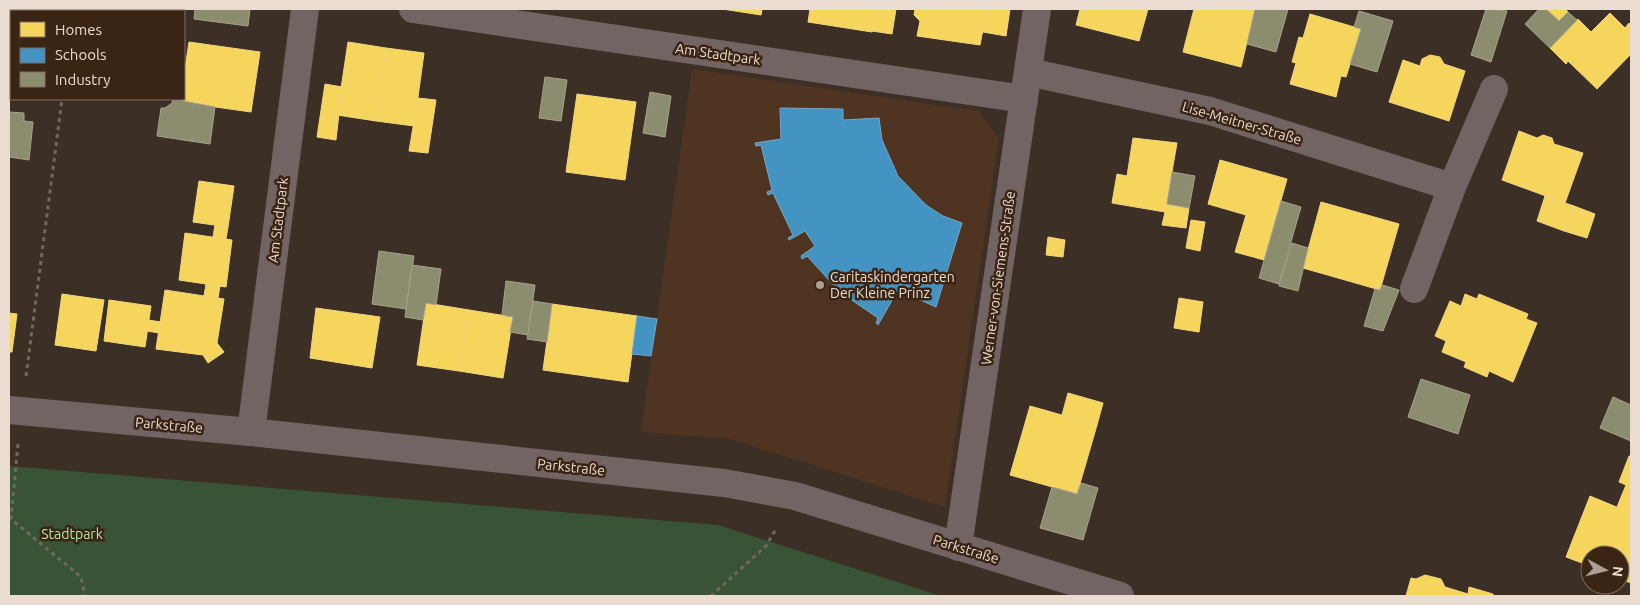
<svg xmlns="http://www.w3.org/2000/svg" width="1640" height="605" font-family="Ubuntu,sans-serif">
  <rect width="100%" height="100%" fill="#3c2f26"/>
  <path fill="#4f3422" d="M692,69L978,111L999,138L945,507L730,439L641,432Z"/>
  <path fill="#385336" d="M9,466L718,525L941,596H9Z"/>
  <g fill="#f6d55c" stroke="#f3d77f">
    <path d="M722,9H762L761,15Z"/>
    <path d="M810,9H876L872,32L808,22Z"/>
    <path d="M876,9H896L892,34L872,31Z"/>
    <path d="M915,9H987L980,45L917,36L920,21L914,15Z"/>
    <path d="M987,9H1010L1006,36L983,32Z"/>
    <path d="M1080,9H1148L1139,41L1076,25Z"/>
    <path d="M1194,9H1255L1241,67L1183,52Z"/>
    <path d="M1546,9H1565L1568,12L1559,21Z"/>
    <path d="M1610,13L1625,28L1629,23L1631,26V54L1597,89L1568,61L1566,64L1550,48L1578,19L1591,32Z"/>
    <path d="M1310,14L1361,29L1346,77L1341,76L1336,97L1290,84L1296,63L1292,62L1299,37L1303,38Z"/>
    <path d="M9,27H11L9,93Z"/>
    <path d="M189,42L260,52L251,112L180,102V99H184V75Z"/>
    <path d="M348,42L386,48L376,121L337,115Z"/>
    <path d="M386,48L424,53L414,126L376,121Z"/>
    <path d="M1430,55L1440,57L1444,64L1465,71L1449,121L1389,102L1403,60L1420,66L1422,59Z"/>
    <path d="M325,84L342,87L336,140L317,137Z"/>
    <path d="M577,94L636,102L625,180L566,172Z"/>
    <path d="M418,98L436,100L428,153L409,151Z"/>
    <path d="M1519,131L1537,138L1543,135L1552,138L1554,144L1583,153L1565,203L1502,180Z"/>
    <path d="M1133,138L1177,143L1165,212L1112,203L1117,174L1127,176Z"/>
    <path d="M1220,160L1287,179L1264,260L1235,252L1246,215L1208,204Z"/>
    <path d="M199,181L234,186L228,227L193,222Z"/>
    <path d="M1545,196L1574,206L1564,231L1537,221Z"/>
    <path d="M1321,202L1399,224L1380,290L1303,268Z"/>
    <path d="M1167,204L1189,208L1186,228L1162,225Z"/>
    <path d="M1574,206L1595,214L1587,238L1564,231Z"/>
    <path d="M1191,220L1205,222L1200,251L1186,248Z"/>
    <path d="M215,225L228,227L226,239L213,237Z"/>
    <path d="M185,233L232,240L226,287L179,280Z"/>
    <path d="M1048,237L1065,240L1063,257L1046,255Z"/>
    <path d="M206,284L220,286L218,298L204,296Z"/>
    <path d="M165,290L224,299L217,343L224,352L208,363L203,355L156,349Z"/>
    <path d="M62,294L104,300L96,351L55,345Z"/>
    <path d="M1465,294L1477,299L1479,294L1528,314L1526,319L1537,323L1513,382L1489,371L1487,377L1464,367L1466,362L1442,352L1446,341L1435,336L1450,301L1461,306Z"/>
    <path d="M1179,298L1203,302L1199,332L1174,328Z"/>
    <path d="M109,300L151,306L145,347L104,341Z"/>
    <path d="M426,303L469,310L459,371L417,365Z"/>
    <path d="M552,304L637,316L628,382L543,370Z"/>
    <path d="M316,308L380,317L372,368L310,358Z"/>
    <path d="M469,310L513,317L503,378L459,371Z"/>
    <path d="M9,313L17,314L12,352H9Z"/>
    <path d="M148,320L161,322L159,333L147,331Z"/>
    <path d="M1068,393L1103,403L1097,425L1062,415Z"/>
    <path d="M1030,406L1097,425L1077,494L1010,475Z"/>
    <path d="M1629,456H1631V513L1617,507L1626,485L1619,482Z"/>
    <path d="M1590,496L1631,513V583L1620,579V555H1590V566L1566,557Z"/>
    <path d="M1425,575L1441,579L1445,587L1468,594L1469,587L1493,594V596H1406L1411,578L1416,579Z"/>
  </g>
  <g fill="#4393c3" stroke="#75a9c8">
    <path d="M780,108L843,109V120L879,118L882,140L898,176L926,205L943,216L962,223L936,307L898,290L878,325L876,323L878,318L840,292L837,296L835,293L838,290L807,256L802,259L801,256L815,246L805,231L789,240L788,238L793,235L773,193L768,195L767,192L772,190L761,145L756,146L755,143L781,139Z"/>
    <path d="M637,316L657,319L651,356L632,354Z"/>
  </g>
  <g fill="#8c8c6e" stroke="#a8a48c">
    <path d="M195,9H250L248,26L194,19Z"/>
    <path d="M1255,9H1288L1276,52L1247,44Z"/>
    <path d="M1486,9L1507,11L1491,62L1471,55Z"/>
    <path d="M1539,9H1546L1559,21L1568,12L1577,20L1550,48L1525,24Z"/>
    <path d="M1359,11L1393,21L1377,72L1350,64L1361,29L1354,27Z"/>
    <path d="M545,77L567,80L561,121L539,118Z"/>
    <path d="M650,92L671,96L665,137L643,133Z"/>
    <path d="M173,99L215,107L210,144L157,136L161,108H165L172,103Z"/>
    <path d="M9,112L24,113V121L33,122L29,160L9,157Z"/>
    <path d="M1172,172L1195,176L1189,208L1167,204Z"/>
    <path d="M1281,201L1301,207L1279,284L1259,278Z"/>
    <path d="M1292,243L1308,248L1298,291L1279,286Z"/>
    <path d="M379,251L414,256L406,309L372,304Z"/>
    <path d="M412,265L441,269L436,305L426,303L423,320L405,317Z"/>
    <path d="M506,281L535,285L528,335L510,332L513,317L502,315Z"/>
    <path d="M1382,285L1399,290L1383,331L1364,326L1375,289L1380,290Z"/>
    <path d="M533,301L552,304L547,342L527,339Z"/>
    <path d="M1421,379L1470,395L1458,434L1408,417Z"/>
    <path d="M1613,397L1631,405V441L1600,428Z"/>
    <path d="M1081,483L1098,488L1083,540L1040,528L1052,487L1077,494Z"/>
  </g>
  <g fill="none" stroke-linecap="round" stroke-linejoin="round">
    <g stroke="#736764" stroke-width="3" stroke-dasharray="4 4" stroke-linecap="butt">
      <path d="M73,11V9"/>
      <path d="M26,376L62,99"/>
      <path d="M18,444L11,519L81,577L85,596"/>
      <path d="M711,596L766,546L776,529"/>
    </g>
    <g stroke="#736464" stroke-width="28">
      <path d="M413,9L1024,99"/>
      <path d="M1028,72L1210,111L1452,187L1494,89"/>
      <path d="M1414,289L1452,187"/>
      <path d="M9,410L251,432L724,483L795,496L1120,596"/>
      <path d="M251,432L305,9"/>
      <path d="M958,547L1037,9"/>
    </g>
  </g>
  <circle fill="#ae9f96" stroke="#3a2414" stroke-width="2" cx="820" cy="285" r="5"/>
  <g text-anchor="middle" dominant-baseline="central" stroke-width="5" stroke-linejoin="round" paint-order="stroke">
    <g font-size="14" fill="#ebdcd2" stroke="#3a2414">
      <text transform="translate(718 54) rotate(8)">Am Stadtpark</text>
      <text transform="translate(1242 123) rotate(16)">Lise-Meitner-Straße</text>
      <text transform="translate(278 220) rotate(-83)">Am Stadtpark</text>
      <text transform="translate(998 278) rotate(-82)">Werner-von-Siemens-Straße</text>
      <text transform="translate(169 425) rotate(5)">Parkstraße</text>
      <text transform="translate(571 467) rotate(6)">Parkstraße</text>
      <text transform="translate(966 549) rotate(17)">Parkstraße</text>
    </g>
    <g font-size="14" fill="#ebdcd2" stroke="#3a2414" text-anchor="start">
      <text x="830" y="277">Caritaskindergarten<tspan x="830" dy="16">Der Kleine Prinz</tspan></text>
    </g>
    <g font-size="14" fill="#ade7ad" stroke="#3a2414">
      <text x="72" y="534">Stadtpark</text>
    </g>
  </g>
  <rect width="1640" height="605" fill="none" stroke="#ebdcd2" stroke-width="20"/>
  <rect x="10" y="10" width="175" height="90" fill="#3a2414" stroke="#816e60"/>
  <rect x="20" y="22" width="25" height="15" fill="#f6d55c" stroke="#816e60"/>
  <text x="55" y="35" font-size="15" fill="#ebdcd2">Homes</text>
  <rect x="20" y="48" width="25" height="15" fill="#4393c3" stroke="#816e60"/>
  <text x="55" y="60" font-size="15" fill="#ebdcd2">Schools</text>
  <rect x="20" y="72" width="25" height="15" fill="#8c8c6e" stroke="#816e60"/>
  <text x="55" y="85" font-size="15" fill="#ebdcd2">Industry</text>
  <g transform="translate(1605 570) rotate(97)"><circle r="24" fill="#3a2414" stroke="#816e60"/>
  <path d="M0-4L9 19L0 12L-9 19Z" fill="#ae9f96"/>
  <text y="-8" font-size="14" font-weight="bold" text-anchor="middle" fill="#ebdcd2">N</text>
  </g>
</svg>
